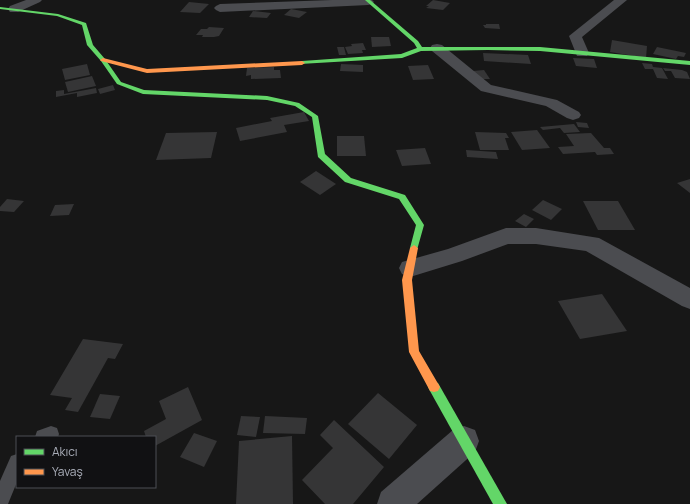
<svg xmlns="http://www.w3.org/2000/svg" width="690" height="504" font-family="Manrope,sans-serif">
  <rect width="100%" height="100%" fill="#171717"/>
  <g fill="#353536">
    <path d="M433,0L450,3L443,10L426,8L429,6H426Z"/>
    <path d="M189,2L209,4L200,13L180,12Z"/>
    <path d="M291,9L307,12L299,18L284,15Z"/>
    <path d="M253,11L271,13L267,18L249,17Z"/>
    <path d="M486,24H499L500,29L485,28L483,25H486Z"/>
    <path d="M209,27L224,28L219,36L214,37H202L203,35H196L201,29H207Z"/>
    <path d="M371,37H389L391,46L372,47Z"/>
    <path d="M612,40L647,46L646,58L610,52Z"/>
    <path d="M363,43L366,50H362L363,53L348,54L345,47L352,46L351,44Z"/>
    <path d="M337,47H344L346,55H339Z"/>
    <path d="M657,47L686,53L684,57L678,56L676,59L653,54Z"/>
    <path d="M483,53L528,55L531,64L484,61Z"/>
    <path d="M573,58L594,59L597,68L576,66Z"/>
    <path d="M642,63L652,64L653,67L662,68L668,79L657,78L653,69H645Z"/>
    <path d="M87,64L90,75L65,80L62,69Z"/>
    <path d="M341,64L363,65V72L340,71Z"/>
    <path d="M428,65L434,79L413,80L408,66Z"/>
    <path d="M274,67V70H280L281,78L251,79V75L246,76L247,68Z"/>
    <path d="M663,68L682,70L687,72L690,79L675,78L671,71H665Z"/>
    <path d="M484,70L490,79H479L473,71Z"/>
    <path d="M92,76L96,86L68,92L65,82Z"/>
    <path d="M113,85L115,90L100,94L98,89Z"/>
    <path d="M96,88L97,93L77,97V93L56,97V91L64,90V94Z"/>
    <path d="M304,112L309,121L284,125L287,132L240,141L236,128L272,121L270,118Z"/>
    <path d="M576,122L587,123L589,128L578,127Z"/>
    <path d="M574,124L580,132L564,133L560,128L543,130L540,127Z"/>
    <path d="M537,130L550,148L522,150L511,132Z"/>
    <path d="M217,132L211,158L156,160L166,133Z"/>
    <path d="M475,132L506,133L509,138H505L509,150H480Z"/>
    <path d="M591,133L604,148H610L614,154L597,155L595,152L563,154L558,147L574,146L566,134Z"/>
    <path d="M337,136H364L366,156H337Z"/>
    <path d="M425,148L431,164L402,166L396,150Z"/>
    <path d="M466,150L496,152L498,159L467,157Z"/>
    <path d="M316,171L336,184L320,195L300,182Z"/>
    <path d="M690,179V193L677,183Z"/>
    <path d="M7,199L24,201L14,212L0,211V207Z"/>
    <path d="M543,200L562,209L551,220L532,210Z"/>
    <path d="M583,201H618L635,230H598Z"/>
    <path d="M74,204L69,215L50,216L55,205Z"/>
    <path d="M524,214L534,219L526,227L515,221Z"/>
    <path d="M602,294L627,331L580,339L558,301Z"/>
    <path d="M83,339L123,344L115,359L108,358L78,412L65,410L72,398L50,395Z"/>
    <path d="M188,387L202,420L155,446V437H146L144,431L166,419L159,401Z"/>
    <path d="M378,393L417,425L389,459L348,424Z"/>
    <path d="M100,394L120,396L110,419L90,417Z"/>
    <path d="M241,416L260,417L256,437L237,435Z"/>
    <path d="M265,416L307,418L305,434L263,433Z"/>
    <path d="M334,420L384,467L353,504H325L302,480L333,448L320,435Z"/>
    <path d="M194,433L217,441L204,467L180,457Z"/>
    <path d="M292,436L293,504H236L239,441Z"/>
  </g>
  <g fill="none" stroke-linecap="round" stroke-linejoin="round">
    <g fill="#4b4c50" fill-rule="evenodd">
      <path d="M51,426L57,428L59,434L58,437H35L37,431Z"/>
      <path d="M17,454V482L8,504H0V481L11,456Z"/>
    </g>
    <g fill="#4b4c50" fill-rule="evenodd">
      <path d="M26,0H42L40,2L18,12H10L8,9L10,6Z"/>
      <path d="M332,0H372L374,2L372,4L368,5L220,12L216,10L214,8L216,6L220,4Z"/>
      <path d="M614,0H627L582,37L589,53L587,56H577L569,36Z"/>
      <path d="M437,44L442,45L491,85L557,100L579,112L581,115L579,118L573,120L567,118L546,106L481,91L432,51L430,48L432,45Z"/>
      <path d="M506,228H536L599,238L690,288V309L682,306L586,251L536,244H508L462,261L410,277L402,274L399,268L402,262L448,249Z"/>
      <path d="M464,426L475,430L479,441L475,452L417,504H377L381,492L453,430Z"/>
    </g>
    <g fill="#63d668" fill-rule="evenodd">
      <path d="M365,0H370L418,41L422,47H540L690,61V65L540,51L488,50L421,51L402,58L300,64V62L302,61L401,54L417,48L414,43Z"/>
      <path d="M0,7L58,14L86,23L93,45L105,59L121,82L144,90L267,96L299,103L318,116L325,154L351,178L405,195L424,225L417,250H411L410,248L416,225L399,199L345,182L318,157L312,117L295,106L267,100L143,94L117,84L101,61L87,45L82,25L57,16L0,9Z"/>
      <path d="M434,382L438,383L507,504H493L430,391L428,387L430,383Z"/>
    </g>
    <g fill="#ff974d" fill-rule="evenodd">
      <path d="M103,58L147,69L302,61L305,63L302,65L147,73L101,61L100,60Z"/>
      <path d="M414,245L418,248L412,280L419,351L440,387L438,391L434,392L430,391L409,352L402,280L410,248Z"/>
    </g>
  </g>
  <rect x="16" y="436" width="140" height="52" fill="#111113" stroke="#4d4f55"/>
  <rect x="24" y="449" width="20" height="6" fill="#63d668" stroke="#4d4f55"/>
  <text x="52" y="456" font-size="12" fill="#a8acb7">Akıcı</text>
  <rect x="24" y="469" width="20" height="6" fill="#ff974d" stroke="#4d4f55"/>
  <text x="52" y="476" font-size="12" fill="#a8acb7">Yavaş</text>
</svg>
